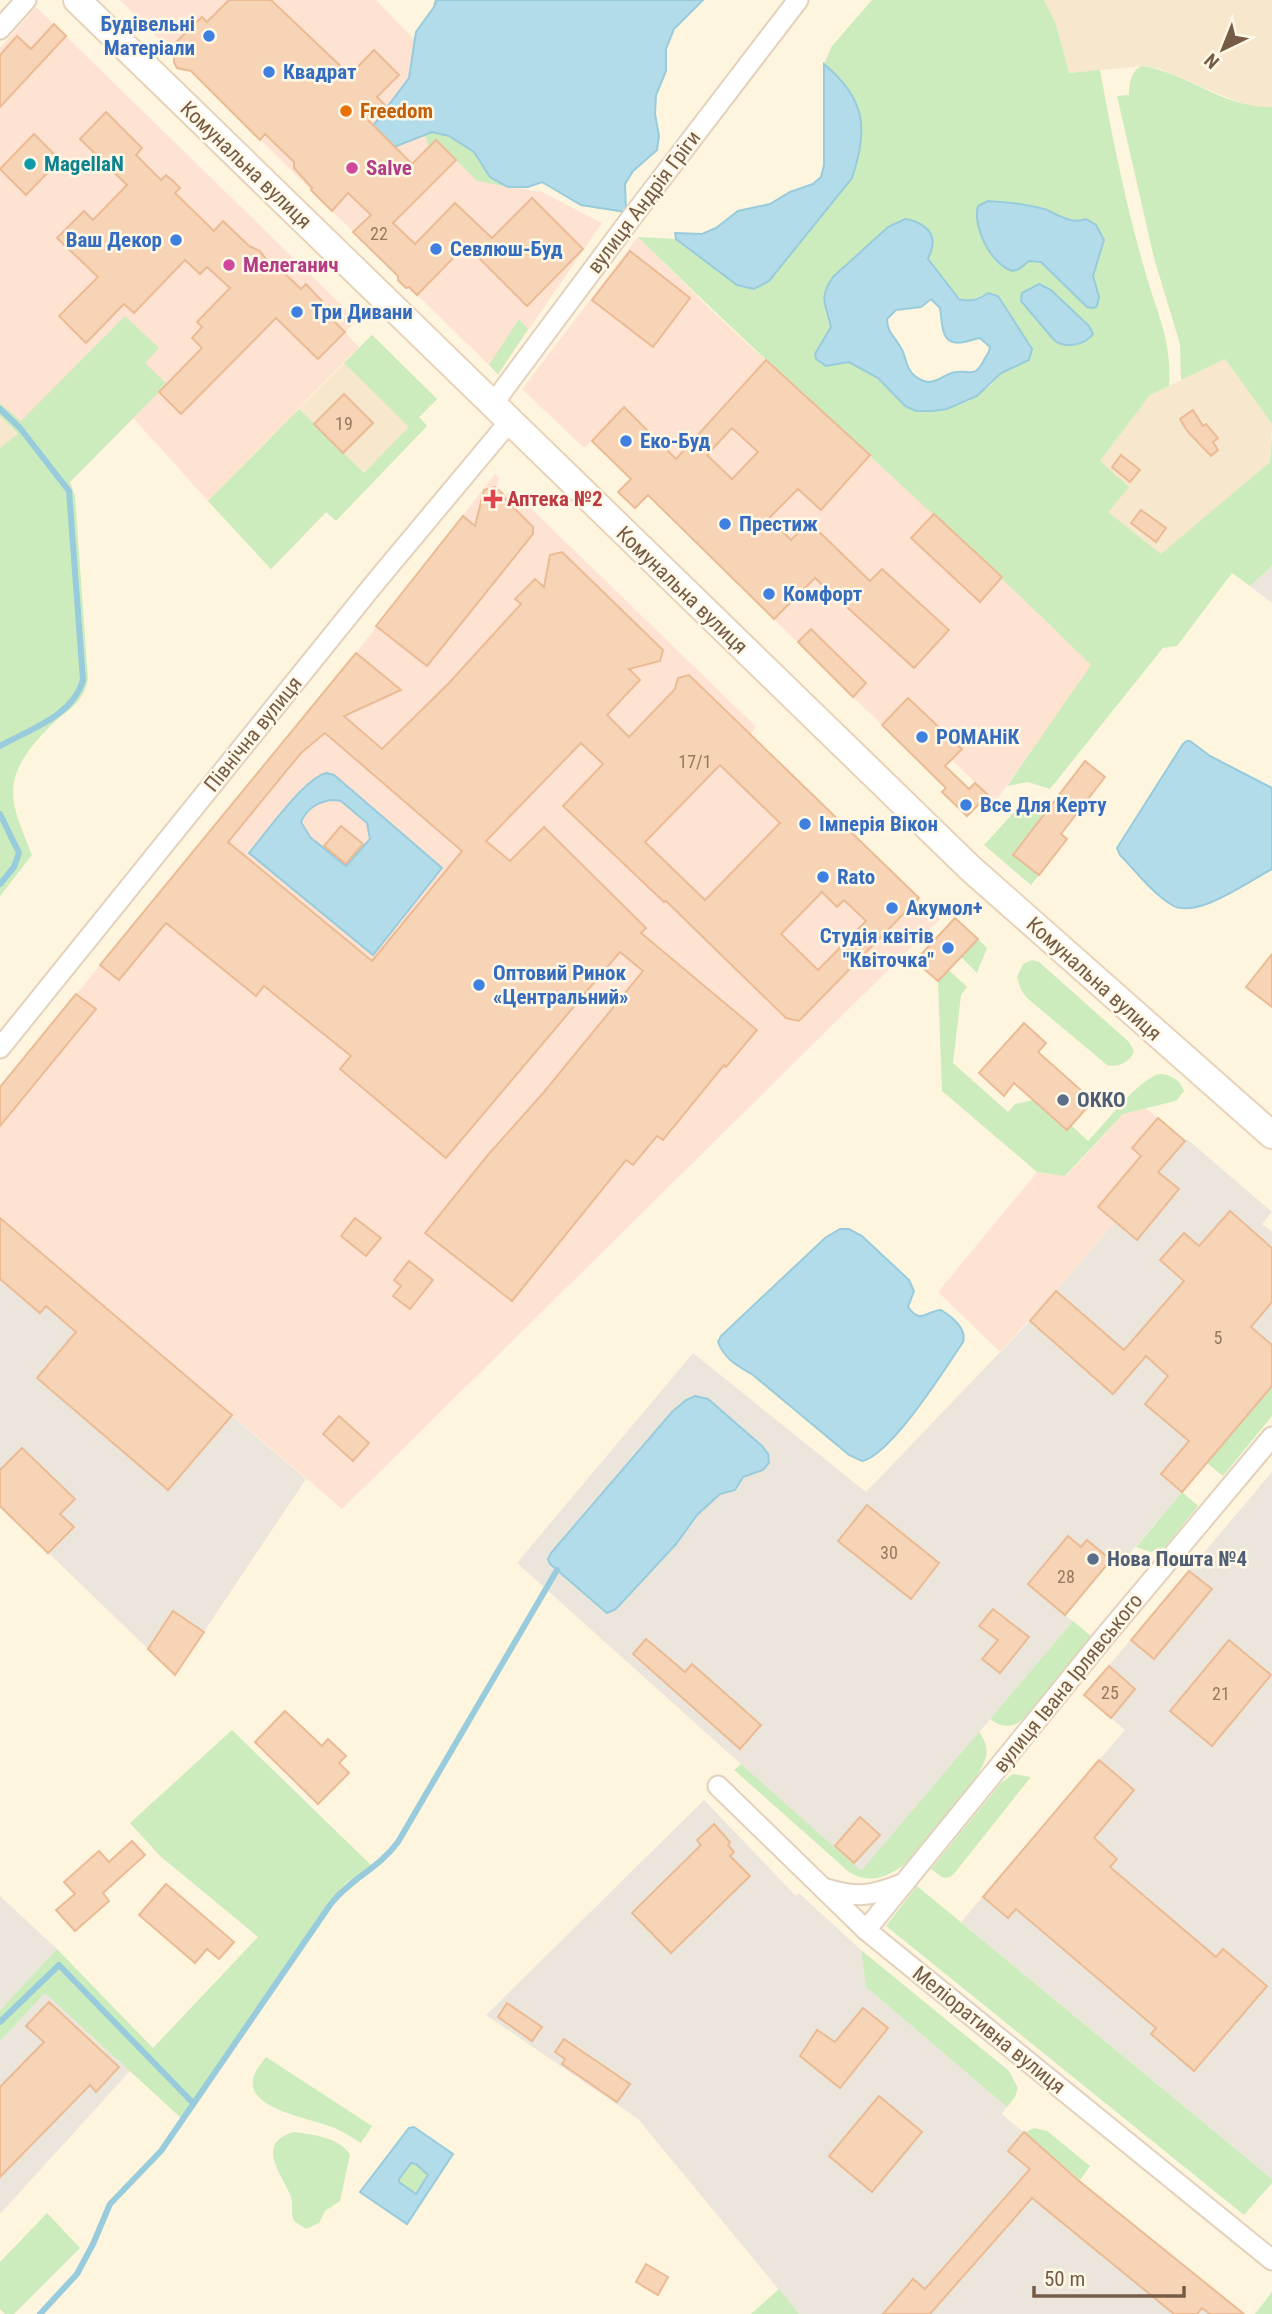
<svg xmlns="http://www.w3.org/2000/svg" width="1272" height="2314" font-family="'Roboto Condensed',sans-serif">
  <rect width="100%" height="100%" fill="#fef5df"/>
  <g fill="#f6e7cd">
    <path d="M1044,0H1272V107L1256,108L1238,102L1160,69L1142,66L1069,73L1056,24Z"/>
    <path d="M372,335L437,399L271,569L208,501Z"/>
    <path d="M1225,359L1272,424L1270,462L1161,555L1108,512L1100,461L1150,395Z"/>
    <path d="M0,416L18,435L0,448Z"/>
  </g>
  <g fill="#ffe3d2">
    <path d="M120,0H376L415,40L409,77L432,132L508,187L542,192L602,223L498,374L410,288H406L402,284L398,276L190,70L183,71L177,68L174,62L175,55Z"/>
    <path d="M36,7L357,320L345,332L359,347L208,501L133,418L70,482L0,403V48Z"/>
    <path d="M638,237L711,310L1002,577L1092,666L995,802L952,760L935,777L592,441L584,448L522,389Z"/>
    <path d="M495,474L499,478L496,487L504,495L513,491L747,718L756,727L750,734L940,919L342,1509L0,1218V1087L356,653Z"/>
    <path d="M1136,1100L1185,1141L1056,1291L1000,1352L938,1292L1037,1172L1066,1176Z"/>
  </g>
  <g fill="#ece5db">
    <path d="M1272,566V603L1250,586Z"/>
    <path d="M1187,1139L1272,1212L1262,1224L1272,1232V1386L1119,1566L1111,1560L1108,1564L1065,1615L1073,1621L861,1872L517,1563L693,1353L866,1492L1030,1321Z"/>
    <path d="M0,1218L306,1479L175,1675L0,1506Z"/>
    <path d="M1272,1472V2179L961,1922L1125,1730L1084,1695Z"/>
    <path d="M704,1800L796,1896L799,1893L861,1950L866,1987L1007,2107L1002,2114L1061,2165L1244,2314H799L638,2119L486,2015Z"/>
    <path d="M0,1896L57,1949L0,2010Z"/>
    <path d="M45,1993L130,2071L0,2214V2041Z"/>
  </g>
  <g fill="#ccecbd" fill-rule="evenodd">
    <path d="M872,0H1044L1056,24L1069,73L1100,70C1112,136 1126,206 1145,271C1157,314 1172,339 1169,386L1150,395L1100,461L1129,487L1108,512L1161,554L1270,462L1272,434V566L1250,586L1232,573L1177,646L1163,648L1050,789L1028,782L1007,786L1091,665C943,519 786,383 638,237L676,239L737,285L858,160L861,117L857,104L845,85L824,64L832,46ZM988,201C1006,202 1027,204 1044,209C1058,214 1070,225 1086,219L1096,225L1093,276L1099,297L1094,308L1087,307L1041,262L1029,260L1007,270C988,258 984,238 978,218ZM927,229C935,241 931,246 928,259L955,294L966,302L988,293L1032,349L1029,360L1001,373L991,385L969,401L947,409L923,411L905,405L887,386L868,372L849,362L826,366L821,364L815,353L831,327L825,311ZM1044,285L1091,329L1093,334C1087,344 1074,345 1063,345Z"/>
    <path d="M1142,66C1188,73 1225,109 1272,107V424L1225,359L1181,380L1180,344L1154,258L1117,96L1129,95C1129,84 1131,70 1142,66Z"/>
    <path d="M432,132L449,136L474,152L490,177L508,187L477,181L436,140L429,147L425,135Z"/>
    <path d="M125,316L159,348L145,363L167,384L70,482L75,496L88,679C85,697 74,707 60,717C50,725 41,736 33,745C0,787 14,809 32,855L0,896V448L18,434L0,416V403L21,421Z"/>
    <path d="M519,319L528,329L498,374L489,365Z"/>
    <path d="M372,335L437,399L419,417L427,426L336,521L326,512L271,569L208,501L299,409L364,473L409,427L344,363Z"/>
    <path d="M1027,804L1044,815L1013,855L1039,875L1031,885L984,845L1016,810Z"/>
    <path d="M978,939L987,948L977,973L961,957Z"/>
    <path d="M1032,960L1039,962L1129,1042L1134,1051C1130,1062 1118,1068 1107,1065L1027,998L1021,990L1017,977L1023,964Z"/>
    <path d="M949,970L967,987L961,995L953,1063L1008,1112L1015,1104L1033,1100L1067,1130L1071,1125L1088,1141C1105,1124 1133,1086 1154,1076C1161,1072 1169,1075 1175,1079C1180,1082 1182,1086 1184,1091L1177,1100L1171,1102L1123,1114L1065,1176L1037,1172L942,1091L938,981Z"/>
    <path d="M1272,1386V1416L1223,1476L1207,1463Z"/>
    <path d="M1182,1492L1198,1506L1165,1547L1151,1552L1136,1547Z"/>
    <path d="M1073,1621L1092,1637C1077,1654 1032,1717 1016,1724C1006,1728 998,1725 990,1719Z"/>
    <path d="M232,1730L373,1867L347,1882L328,1903L181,2118L45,1993L0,2041V2010L57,1949L153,2048L258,1937L160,1856L130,1823Z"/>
    <path d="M979,1732C985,1740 988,1747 986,1757C981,1780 922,1844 904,1865C885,1878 870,1884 849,1872L734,1770L741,1764L861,1871Z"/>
    <path d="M1013,1774L1031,1777L953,1875L947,1878L942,1877L931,1869L1001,1783Z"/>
    <path d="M917,1886L1272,2179V2183L1244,2215L886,1926Z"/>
    <path d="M861,1950L1009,2071L1018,2088L1015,2097L1007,2107L866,1987Z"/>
    <path d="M266,2057L372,2126L361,2143C351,2137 342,2131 332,2127C312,2119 256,2110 253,2086C251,2075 260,2065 266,2057Z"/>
    <path d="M1034,2128L1047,2131L1090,2166L1080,2180L1024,2133Z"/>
    <path d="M294,2132C313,2135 340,2137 350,2155L340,2201L325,2211L319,2223L306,2229L294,2221C290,2212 294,2203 290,2194C281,2173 255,2143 294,2132Z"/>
    <path d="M411,2163L416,2164L428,2175L416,2194L399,2183L398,2179Z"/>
    <path d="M47,2213L80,2248L14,2314H5L0,2309V2262Z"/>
    <path d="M779,2289L799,2314H751Z"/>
    <path d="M1272,2292V2314H1255Z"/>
  </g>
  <g fill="#b2dce9" stroke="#98cbdb" stroke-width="2" fill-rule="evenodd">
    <path d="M436,0H703L674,29L666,49V71L656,95L655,114L659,136L657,150L633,171L625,184L626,212L581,205L542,182L528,187H508L490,177L474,152L449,136L432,132L394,147L373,126L409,78L416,32L434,7Z"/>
    <path d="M824,64C865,98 869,128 852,178L769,281L754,289L737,285L676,239L675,233L702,234L716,228L738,211L770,204L790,192L813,184L821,177L824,165Z"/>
    <path d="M988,201C1006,202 1027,204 1044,209C1058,214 1070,225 1086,219L1096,225L1104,240L1093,276L1099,297L1097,306L1094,308L1087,307L1041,262L1029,261L1019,269L1013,271C992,266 972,227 978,206Z"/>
    <path d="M905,219C919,221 936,230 932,247C932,251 929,255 928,259L959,299C970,303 979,299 988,293L998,296L1032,349L1029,360L1001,373L977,396L947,409L933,411H916L905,406L878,378L849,362L826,366L816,359L815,354L831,327C826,304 818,299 833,277L888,227ZM931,299L940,308C943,323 939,347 964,342C970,341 974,339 980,338L990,347C989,355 986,355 983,362C974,378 971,370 956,372C942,373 934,391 915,376C905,368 907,358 901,348C895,337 887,332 887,319L896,310L921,307Z"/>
    <path d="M1039,284L1051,290L1089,326L1093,334C1085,345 1065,349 1054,340L1021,301L1022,293Z"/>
    <path d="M1187,741H1190L1210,756L1272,788V869C1249,881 1196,920 1172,905C1152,893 1136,871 1120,855L1117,848L1183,744Z"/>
    <path d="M327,773L334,775L442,868L373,955L249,853C265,834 305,777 327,773ZM335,800L341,801L367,823L370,839L346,866L310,837L301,822C307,808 320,800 335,800Z"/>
    <path d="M840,1229H849L862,1236L909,1280L914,1291L908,1307C922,1325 925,1311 941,1310C952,1317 967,1328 963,1342C945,1369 891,1455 862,1461L849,1455L753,1375C738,1366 725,1360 718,1342L721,1336L825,1238Z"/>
    <path d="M695,1396L708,1399L762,1446L768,1454L769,1463L763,1470L743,1477L735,1490L720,1494L697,1515L676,1544L616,1609L607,1613L550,1564L548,1559L551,1553L672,1412L686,1400Z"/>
    <path d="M414,2127L453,2154L407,2224L360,2192L409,2128ZM411,2163L416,2164L428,2175L416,2194L399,2182V2179Z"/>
  </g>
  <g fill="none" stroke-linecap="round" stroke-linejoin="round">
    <g stroke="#98cbdb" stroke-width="6">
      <path d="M0,409L20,428L69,491L83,680C73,716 30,729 0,746"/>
      <path d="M0,814L19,853L14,867L0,884"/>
      <path d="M0,2022L59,1965L193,2103"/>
      <path d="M40,2314L77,2274L93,2244L110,2204L161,2151L330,1905C350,1879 378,1869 398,1842L557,1570"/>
    </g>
  </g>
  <g fill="#f6d4b5" stroke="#eabb94" stroke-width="2" fill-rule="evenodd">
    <path d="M229,0H271L350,75L374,50L399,75L377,97L385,105L369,121L412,164L436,140L456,160L393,223L415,244L455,203L492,238L532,198L583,249L527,306L466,245L417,295L409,287L406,288L398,280V276L353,232L371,215L348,193L332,211L311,190L312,188L294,168V162L265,134L260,140L191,71L177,68L174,62V54L169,49L202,17L207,22Z"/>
    <path d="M54,24L66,36L0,107V55L17,36L31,49Z"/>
    <path d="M106,112L142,148L136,155L161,180L166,175L173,181L180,188L175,193L214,231L223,221L249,246L260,251L276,273L280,269L301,289L306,284L322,301L318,306L345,332L318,359L276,318L181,414L159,392L202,348L192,338L202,327L197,322L230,288L207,267L200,274L185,260L134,313L124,304L86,343L59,316L98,277L57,238L84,211L93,220L127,185L80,139Z"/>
    <path d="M34,134L60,160L26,195L0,169Z"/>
    <path d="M630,251L690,298L653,347L592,300Z"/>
    <path d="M766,360L870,455L821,510L798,489L769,518L791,540L809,522L870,581L882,569L949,630L914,668L815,578L774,619L648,495L635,508L618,492L631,479L592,441L624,407L676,459ZM732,428L758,452L732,479L707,455Z"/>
    <path d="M344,394L373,423L343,453L314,424Z"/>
    <path d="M1193,410L1203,426L1206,424L1218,438L1213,442L1218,450L1211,456L1188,432L1180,419Z"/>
    <path d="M1121,455L1140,470L1130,482L1112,467Z"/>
    <path d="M495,487L504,495V498L533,527V534L427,666L376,626L463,516L475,526L484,490Z"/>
    <path d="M1141,510L1166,528L1156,542L1131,523Z"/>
    <path d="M934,514L1002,577L980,602L911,538Z"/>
    <path d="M562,552L663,650L660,661L629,669L640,680L607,715L629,737L675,689L678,678L689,675L919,898L799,1021L786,1018L666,901L664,902L563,806L603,764L581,743L486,841L510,861L544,827L646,928L641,933L757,1030L726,1067L724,1065L663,1140L657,1136L633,1165L626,1160L512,1301L425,1233L487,1156L544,1092L643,971L620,952L446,1158L340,1069L351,1056L264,986L256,996L166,923L119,980L100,965L356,653L401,690L344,716L382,749L449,683L521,604L515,599L535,579L544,587L550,555ZM325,733L462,851L372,961L228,842L301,753ZM720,765L780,823L705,900L645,842ZM822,892L837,907L844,900L866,921L818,970L781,934Z"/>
    <path d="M811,629L866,683L853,697L798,642Z"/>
    <path d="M908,698L962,749L945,766L969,789L975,783L988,795L967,816L942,792L946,788L882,725Z"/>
    <path d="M1085,761L1105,777L1061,834L1067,839L1039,875L1013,855Z"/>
    <path d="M341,826L363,844L346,864L324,846Z"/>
    <path d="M955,918L978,939L938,981L915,961Z"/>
    <path d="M1272,954V1007L1246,987Z"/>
    <path d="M76,994L96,1009L0,1126V1087Z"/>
    <path d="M1024,1023L1046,1043L1038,1052L1093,1101L1067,1130L1014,1083L1004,1096L979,1073Z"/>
    <path d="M1158,1118L1185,1141L1158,1172L1179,1189L1137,1240L1098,1207L1141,1156L1132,1148Z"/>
    <path d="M1230,1211L1272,1248V1302L1251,1327L1272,1345V1386L1182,1492L1161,1474L1189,1441L1145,1404L1168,1376L1146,1356L1113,1394L1030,1321L1056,1291L1124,1350L1184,1281L1160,1260L1184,1233L1199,1246Z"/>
    <path d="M0,1218L232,1415L168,1490L37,1378L76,1332L46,1306L40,1313L0,1279Z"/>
    <path d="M355,1218L381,1238L366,1256L341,1236Z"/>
    <path d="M409,1261L433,1280L410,1309L393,1296L401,1286L394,1280Z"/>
    <path d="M339,1416L369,1443L353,1461L323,1434Z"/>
    <path d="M22,1448L75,1499L60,1514L74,1527L48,1553L0,1506V1470Z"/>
    <path d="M867,1505L939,1563L911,1599L838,1541Z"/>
    <path d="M1068,1536L1081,1547L1087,1540L1111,1560L1065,1615L1028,1584Z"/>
    <path d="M1189,1571L1212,1589L1154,1659L1131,1640Z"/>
    <path d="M993,1609L1029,1637L1000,1673L982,1659L998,1640L979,1626Z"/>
    <path d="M173,1611L204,1632L175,1675L148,1649Z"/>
    <path d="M646,1639L685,1672L692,1664L761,1725L740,1749L633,1654Z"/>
    <path d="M1229,1640L1271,1675L1212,1746L1170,1711Z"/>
    <path d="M1109,1666L1135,1689L1111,1718L1084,1695Z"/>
    <path d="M285,1711L322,1746L328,1739L346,1756L339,1763L349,1773L318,1804L255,1742Z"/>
    <path d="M1099,1760L1134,1790L1094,1838L1117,1859L1110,1867L1216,1957L1223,1949L1267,1986L1194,2071L1151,2034L1156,2028L1016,1909L1008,1918L983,1897Z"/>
    <path d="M860,1817L880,1835L854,1863L835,1846Z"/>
    <path d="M714,1824L730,1842L728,1845L734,1852L730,1856L750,1876L671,1953L632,1913L701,1845L697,1840Z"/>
    <path d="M132,1841L145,1855L103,1893L109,1901L75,1931L56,1910L75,1894L64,1882L99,1851L109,1862Z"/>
    <path d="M166,1884L234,1942L219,1959L207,1949L195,1963L139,1915Z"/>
    <path d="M49,2002L119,2067L96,2092L90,2085L0,2177V2087L44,2042L26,2026Z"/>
    <path d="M507,2003L542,2027L532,2041L498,2017Z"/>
    <path d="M863,2008L888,2028L840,2088L800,2056L817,2030L835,2042Z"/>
    <path d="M564,2039L630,2084L617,2102L562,2064L565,2059L555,2052Z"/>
    <path d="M879,2096L922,2132L872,2192L829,2156Z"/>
    <path d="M1024,2132L1079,2181L1244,2314H1210L1202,2308L1197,2314H1174L1032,2198L930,2314H883L913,2279L925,2289L1030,2169L1008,2151Z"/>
    <path d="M646,2264L668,2277L658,2295L636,2282Z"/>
  </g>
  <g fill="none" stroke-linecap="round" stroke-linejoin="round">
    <g stroke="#e3d1bb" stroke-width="23">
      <g id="street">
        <path d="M0,29L26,0"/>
        <path d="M492,405L626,225L798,0"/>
        <path d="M0,1048L374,584L509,422"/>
        <path d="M718,1786L866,1930L1272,2260"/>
        <path d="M823,1888C856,1898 870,1897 902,1884"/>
        <path d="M866,1930L1106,1635L1272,1437"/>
      </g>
    </g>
    <g stroke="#e8d3b8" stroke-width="30">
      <path id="secondary" d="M77,0L970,868L1272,1135"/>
    </g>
    <use href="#street" stroke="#fff" stroke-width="19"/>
    <use href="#secondary" stroke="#fff" stroke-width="26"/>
  </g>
  <g fill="#3f7fe0" stroke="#fff8e7" stroke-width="2.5">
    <circle cx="209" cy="36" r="7"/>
    <circle cx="269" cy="72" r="7"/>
    <circle cx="176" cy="240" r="7"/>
    <circle cx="436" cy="249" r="7"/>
    <circle cx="297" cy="312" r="7"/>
    <circle cx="626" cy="441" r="7"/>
    <circle cx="725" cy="524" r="7"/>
    <circle cx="769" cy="594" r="7"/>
    <circle cx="922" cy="737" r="7"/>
    <circle cx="966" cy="805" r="7"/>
    <circle cx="805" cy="824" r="7"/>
    <circle cx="823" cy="877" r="7"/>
    <circle cx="892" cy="908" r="7"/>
    <circle cx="948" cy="948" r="7"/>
    <circle cx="479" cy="985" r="7"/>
  </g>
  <circle fill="#e8710a" stroke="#fff8e7" stroke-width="2.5" cx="346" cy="111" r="7"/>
  <circle fill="#0f9aa8" stroke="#fff8e7" stroke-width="2.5" cx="30" cy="164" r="7"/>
  <g fill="#d1479c" stroke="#fff8e7" stroke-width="2.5">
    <circle cx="352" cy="168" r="7"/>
    <circle cx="229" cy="265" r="7"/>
  </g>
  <path fill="#e0444e" stroke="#fff8e7" stroke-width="2.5" d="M489.5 488.5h7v7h7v7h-7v7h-7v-7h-7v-7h7z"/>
  <g fill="#5c6f8a" stroke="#fff8e7" stroke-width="2.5">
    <circle cx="1063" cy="1100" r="7"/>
    <circle cx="1093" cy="1559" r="7"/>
  </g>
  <g text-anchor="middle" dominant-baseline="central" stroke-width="5" stroke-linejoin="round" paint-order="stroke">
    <g font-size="18" fill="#967961">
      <text x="379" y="233">22</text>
      <text x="344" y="423">19</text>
      <text x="695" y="761">17/1</text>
      <text x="1218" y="1337">5</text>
      <text x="889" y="1552">30</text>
      <text x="1066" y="1576">28</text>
      <text x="1110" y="1692">25</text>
      <text x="1221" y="1693">21</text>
    </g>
    <g font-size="21" font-weight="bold" fill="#366cbe" stroke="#fff8e7" text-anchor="start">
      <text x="195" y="24" text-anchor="end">Будівельні<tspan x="195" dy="24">Матеріали</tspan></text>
      <text x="283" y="72">Квадрат</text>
      <text x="162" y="240" text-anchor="end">Ваш Декор</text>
      <text x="450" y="249">Севлюш-Буд</text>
      <text x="311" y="312">Три Дивани</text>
      <text x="640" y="441">Еко-Буд</text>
      <text x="739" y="524">Престиж</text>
      <text x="783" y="594">Комфорт</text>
      <text x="936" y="737">РОМАНіК</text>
      <text x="980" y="805">Все Для Керту</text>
      <text x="819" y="824">Імперія Вікон</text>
      <text x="837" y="877">Rato</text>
      <text x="906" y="908">Акумол+</text>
      <text x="934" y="936" text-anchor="end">Студія квітів<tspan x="934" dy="24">"Квіточка"</tspan></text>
      <text x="493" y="973">Оптовий Ринок<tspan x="493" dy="24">«Центральний»</tspan></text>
    </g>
    <g font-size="21" font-weight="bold" fill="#c56008" stroke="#fff8e7" text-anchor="start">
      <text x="360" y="111">Freedom</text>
    </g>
    <g font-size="21" font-weight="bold" fill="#0d838f" stroke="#fff8e7" text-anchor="start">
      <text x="44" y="164">MagellaN</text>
    </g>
    <g font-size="21" fill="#765b45" stroke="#fff8e7">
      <text transform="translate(246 165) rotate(44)">Комунальна вулиця</text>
      <text transform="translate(644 202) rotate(-53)">вулиця Андрія Гріги</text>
      <text transform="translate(682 590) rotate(44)">Комунальна вулиця</text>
      <text transform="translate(253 734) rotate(-51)">Північна вулиця</text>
      <text transform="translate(1094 979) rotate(42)">Комунальна вулиця</text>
      <text transform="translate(1068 1683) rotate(-51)">вулиця Івана Ірлявського</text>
      <text transform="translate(989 2030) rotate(39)">Меліоративна вулиця</text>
    </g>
    <g font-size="21" font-weight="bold" fill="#b23c85" stroke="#fff8e7" text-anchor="start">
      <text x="366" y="168">Salve</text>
      <text x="243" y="265">Мелеганич</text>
    </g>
    <g font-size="21" font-weight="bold" fill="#be3a42" stroke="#fff8e7" text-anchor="start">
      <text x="507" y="499">Аптека №2</text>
    </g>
    <g font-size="21" font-weight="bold" fill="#4e5e75" stroke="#fff8e7" text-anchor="start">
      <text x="1077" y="1100">ОККО</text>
      <text x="1107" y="1559">Нова Пошта №4</text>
    </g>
  </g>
  <g transform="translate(1223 49) rotate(223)" stroke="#fff8e7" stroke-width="5" paint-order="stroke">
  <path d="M0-5L12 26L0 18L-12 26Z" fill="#765b45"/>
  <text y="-10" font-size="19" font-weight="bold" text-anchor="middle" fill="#765b45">N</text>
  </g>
  <path d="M1034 2286v10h150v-10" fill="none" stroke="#765b45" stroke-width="3.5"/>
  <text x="1044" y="2286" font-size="21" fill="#765b45" stroke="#fff8e7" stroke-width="5" paint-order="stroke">50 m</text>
</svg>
